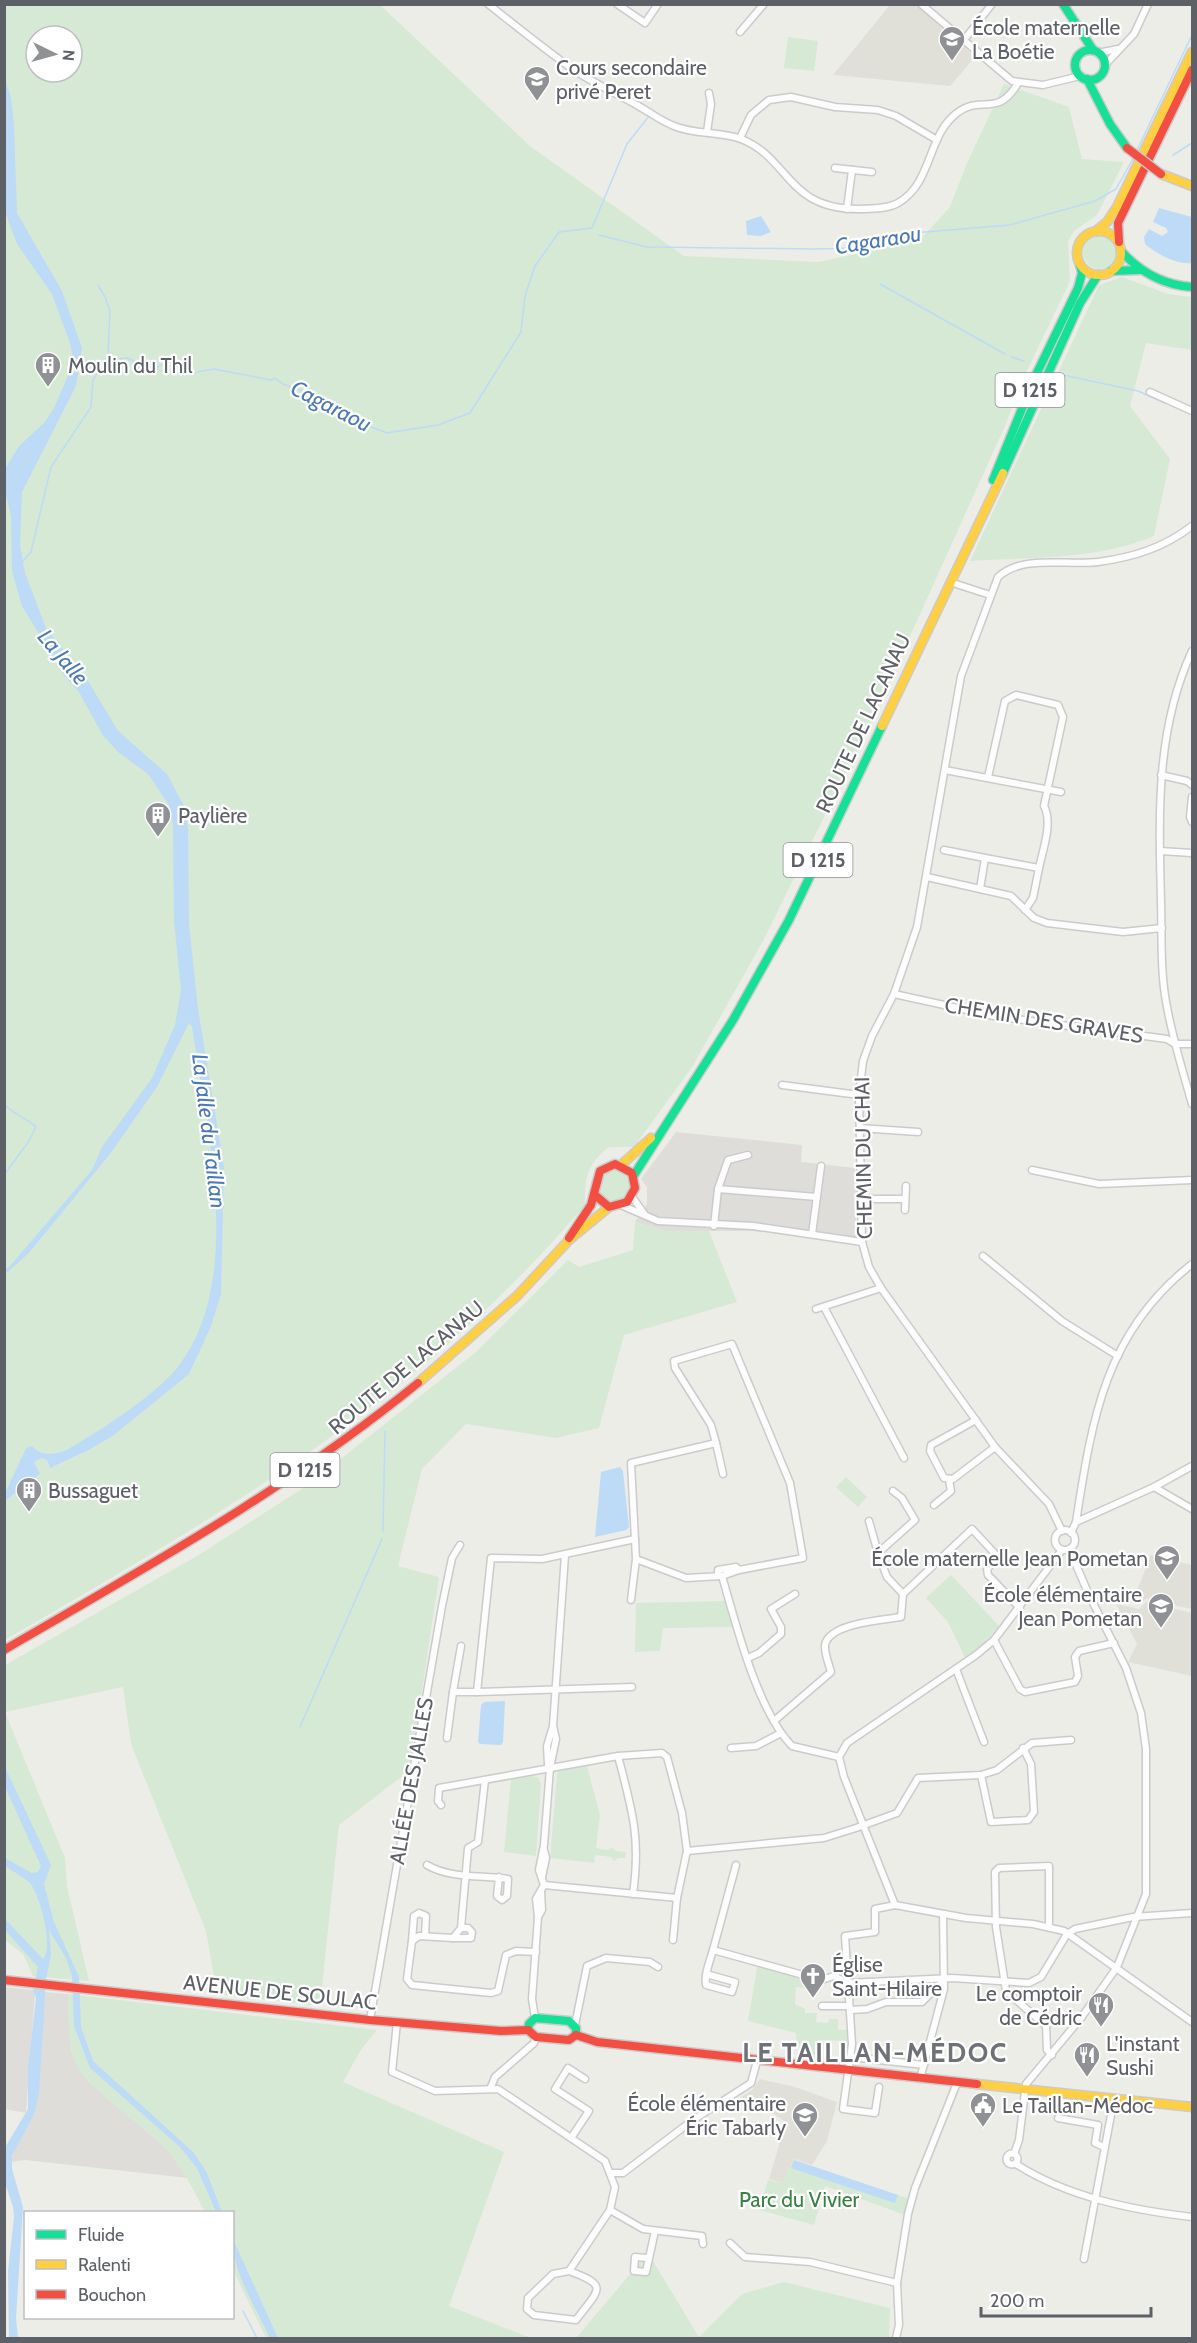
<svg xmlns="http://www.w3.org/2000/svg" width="1197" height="2343" font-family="Cabin,sans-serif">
  <rect width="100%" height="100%" fill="#edede8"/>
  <g fill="#deddd9">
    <path d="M676,1132L802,1145L801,1162L855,1168L857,1243L753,1231H664L635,1222L647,1204V1187L641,1179Z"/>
    <path d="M5,1987L33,1990L35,1993L26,2113L5,2109Z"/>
    <path d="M43,1992L68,1994L71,2051L89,2082L166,2148L188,2178L25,2160L10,2162L35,2102Z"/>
  </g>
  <g fill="#e0dfd8">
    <path d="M890,5H917L975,57L950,86L833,75Z"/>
    <path d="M1151,1555L1192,1565V1609L1146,1599L1139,1603L1135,1596Z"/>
    <path d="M1146,1602L1192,1613V1676L1128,1662L1137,1644L1116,1604L1139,1609Z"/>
    <path d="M760,2079L795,2087L837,2102L827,2141L812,2165L794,2159L783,2183L769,2179L786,2122L765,2109L759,2114L738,2099L752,2090Z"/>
  </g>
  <g fill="#d6e9d5" fill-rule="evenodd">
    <path d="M4,5H380L530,146L684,256L819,262L920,240L950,207L967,163L1004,84L1069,107L1082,159L1124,162L1097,215L1074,231L1068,241L1070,281L1024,377L1005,426L873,718L763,941L692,1067L642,1136L634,1147H609C586,1165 585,1178 585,1205C421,1399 221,1515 5,1640V1501L40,1474L34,1462L42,1458L47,1460L50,1468L83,1453L84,1440C69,1449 47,1463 31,1447L26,1448L5,1493ZM36,36H72V72H36Z"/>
    <path d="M788,37L818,41L814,71L784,68Z"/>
    <circle cx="1100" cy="252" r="17"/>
    <path d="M1122,277L1168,294L1192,297V350L1146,343L1130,406L1170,459L1154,536C1097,560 1031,557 970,561L1099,285Z"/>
    <circle cx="615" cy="1185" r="16"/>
    <path d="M635,1222L664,1231H709L737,1302L624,1335L599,1428L556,1438L466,1424L422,1469L398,1566L439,1577L410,1770L339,1825L320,2006L217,1994L206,1931L131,1744L123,1687L5,1712L65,1858L67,1886L89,1981L33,1976L23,1954L5,1940V1665L197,1556L305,1487L476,1352L568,1260L579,1267L633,1250Z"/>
    <path d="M846,1477L867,1497L858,1507L836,1487Z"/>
    <path d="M951,1575L999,1626L981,1647L965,1658L948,1622L926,1598Z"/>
    <path d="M726,1601L733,1627L663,1628L660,1651L635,1652L636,1603Z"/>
    <path d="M587,1766L600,1815L596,1848L608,1850L612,1847L615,1851L626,1852L625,1858H618L614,1861L611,1857L595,1855L594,1863L550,1858L557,1774L559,1771Z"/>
    <path d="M530,1776L538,1777L541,1784L536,1856L504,1852L511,1779Z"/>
    <path d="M758,1962L808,1978L807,1988L796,1987L795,2004L805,2009V2013H817L816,2022L828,2023L829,2019H838V2030H847V2041L821,2040L814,2060L797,2058L800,2048L797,2047L796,2033L748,2021Z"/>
    <path d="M68,1994L377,2030L362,2048L343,2082L504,2152L449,2306L531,2338H266L233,2270L232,2212H205C193,2190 182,2165 164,2147C143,2126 88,2088 77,2066C66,2045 69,2017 68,1994Z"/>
    <path d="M794,2160L910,2199L905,2215L825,2186L814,2225L759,2210L768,2180L783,2183Z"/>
    <path d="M648,2253L699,2337L742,2294L784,2282L890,2308L889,2338H576Z"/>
  </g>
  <g fill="#bddbf6">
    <path d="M4,75L11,98L14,125L17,213L62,291L82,348L76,386L22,492L20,546L25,573L46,628L88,681L118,731L167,774L184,806L188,828L189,924L198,1009L224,1167L221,1294L211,1326L189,1374L114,1435L87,1451L50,1468L47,1460L42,1458L34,1462L40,1474L5,1501V1493L26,1448L32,1446C41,1457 56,1455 68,1449C100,1431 154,1396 177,1368C246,1281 206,1127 192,1026L189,1023L157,1087L110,1154L28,1254L5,1274V1269L10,1266L92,1170L102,1147L152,1078L175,1025L181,990L174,921L173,825L169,805L148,774L118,752L102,734L79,692L64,675L22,606L12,571L11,516L5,491V469L19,446L45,422L54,408L74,362L70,343L52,294L17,244L5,212Z"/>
    <path d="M1159,208L1192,217V263C1177,265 1157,254 1145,244L1144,237L1149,229L1162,236L1168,232L1166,228L1153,222Z"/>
    <path d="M761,216L771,232L761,236L747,235L746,221Z"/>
    <path d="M620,1467L623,1471L629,1527L626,1530L595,1537L601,1472Z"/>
    <path d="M505,1701L503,1742L501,1745L480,1744L478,1742L481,1705L484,1702Z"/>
    <path d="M4,1765L51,1865L44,1884L54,1922L79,1977L81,2027L93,2061L193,2152L206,2171L222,2212H216L197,2168L180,2147L90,2068L74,2026L72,1976L66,1958L49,1930L51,1955L46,1979L39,2093L34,2114L12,2156V2169L23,2207L16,2318L18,2338H9L8,2271L14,2217L13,2207L5,2183L4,2149L28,2109V2068L36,1998L33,1990L38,1967L5,1930V1919L43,1959C54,1948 40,1893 29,1882C22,1876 12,1871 5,1866V1858L32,1873L38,1872L41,1866L5,1787Z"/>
    <path d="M794,2160L898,2195L895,2203L791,2168Z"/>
    <path d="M232,2237L278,2338H270C256,2308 232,2271 232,2237Z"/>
  </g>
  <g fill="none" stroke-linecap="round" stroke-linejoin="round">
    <g stroke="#bddbf6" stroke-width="1.5">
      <path d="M1137,150L1192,35"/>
      <path d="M1173,155L1192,143"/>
      <path d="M599,235L647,247L815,249L854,248L901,238L913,233L1010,225L1095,201L1116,189L1134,157"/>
      <path d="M880,284L1005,354"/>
      <path d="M1011,357L1024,361"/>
      <path d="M104,360L128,358L149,370L170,362L177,367L184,366L192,373L214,369L271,380L275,378L283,384L331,402L353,420L387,433L438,425L470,413L521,332L525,296L535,266L559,232L592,228L627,144L649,116"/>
      <path d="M1063,375L1138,391L1165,403"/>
      <path d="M41,444L46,435"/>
      <path d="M22,562L31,552L51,467L91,407L93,380L108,355L110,311L105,297L98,285"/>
      <path d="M4,1104C14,1115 26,1117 36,1127L29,1141L4,1175"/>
      <path d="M383,1532L385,1431"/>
      <path d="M300,1727L382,1539"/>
      <path d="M243,2311L257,2338"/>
    </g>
    <g stroke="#cacbca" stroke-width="9">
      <g id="street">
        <path d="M488,4C516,26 543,48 571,68C591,82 614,92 635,104C648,111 661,121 674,126C695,135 720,131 741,139C790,158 786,209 858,209C870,209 887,209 898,203C933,183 927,135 957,113C981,94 997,119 1018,83"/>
        <path d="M617,4L645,23L658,4"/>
        <path d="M921,4L1012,81L1043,85L1080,76"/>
        <path d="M740,32L764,4"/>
        <path d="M964,40L992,4"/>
        <path d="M1098,53L1118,49"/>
        <path d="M1104,66L1134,34L1148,4"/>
        <path d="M707,132L711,104L709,93"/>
        <path d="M740,138L751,115L769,100L791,97L835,107L878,110L896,116L937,140"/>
        <path d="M835,168L872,172"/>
        <path d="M847,209L852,170"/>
        <path d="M1150,392L1192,411"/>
        <path d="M950,582L990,595"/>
        <path d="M1192,651C1155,731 1159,817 1161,902C1162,936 1160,973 1167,1007C1173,1040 1183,1072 1192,1104"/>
        <path d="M945,770L1061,792"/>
        <path d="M1161,775L1187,781L1192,785"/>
        <path d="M1192,797L1190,817L1192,822"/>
        <path d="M944,850L985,858L980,889"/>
        <path d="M1160,851L1192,853"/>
        <path d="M985,858L1039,868C1043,849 1053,823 1044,806L1063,717L1058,705L1016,695L1005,701L988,777"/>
        <path d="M927,877L1011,896L1034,918L1047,923L1123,932L1162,928"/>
        <path d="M1025,910L1033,898L1039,868"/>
        <path d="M894,994L994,1016L1167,1039L1175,1044H1192"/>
        <path d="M782,1085L859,1095"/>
        <path d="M860,1128L918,1132"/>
        <path d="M1032,1170L1099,1184L1192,1180"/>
        <path d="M718,1189L817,1197"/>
        <path d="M633,1198L645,1215"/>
        <path d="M860,1199H905"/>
        <path d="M623,1206L658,1221L753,1226L862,1242"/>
        <path d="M905,1210L906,1186"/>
        <path d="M714,1226L718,1189L728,1160L748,1155"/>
        <path d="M812,1234L821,1166"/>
        <path d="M983,1256L1062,1321L1118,1356"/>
        <path d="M824,1307L904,1458"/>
        <path d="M816,1309L881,1288"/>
        <path d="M976,1420L931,1445L930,1451L944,1478L953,1479L995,1447"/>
        <path d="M716,1443L723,1474"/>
        <path d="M1154,1487L1192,1509"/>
        <path d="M893,1491L902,1498L915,1520L878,1553L887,1577L903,1594"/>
        <path d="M934,1505L951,1491L949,1480"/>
        <path d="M869,1521L878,1553"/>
        <path d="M1076,1522L1154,1487L1192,1466"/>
        <circle cx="1065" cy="1540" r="10"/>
        <path d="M1062,1531L1049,1504L995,1447L881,1288L869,1267L862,1242L859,1095L863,1061L872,1036L894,994L917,927L961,676L998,577C1023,554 1066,566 1098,562C1134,557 1163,548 1192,526"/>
        <path d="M1071,1533L1076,1522C1092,1419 1105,1332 1192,1264"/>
        <path d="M718,1574V1570L736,1567L739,1570"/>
        <path d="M722,1576C736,1624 757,1710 792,1746L839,1757"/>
        <path d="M903,1594L972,1529L998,1557L987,1569L988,1575L1020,1608"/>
        <path d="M631,1600L636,1559L631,1463L716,1443L711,1425L675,1368L674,1361L732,1344L790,1483L803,1558L739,1570L722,1576L686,1578L636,1559"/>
        <path d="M994,1640L1020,1689L1025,1692L1075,1682L1078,1676L1075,1657L1079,1651L1114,1643"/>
        <path d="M748,1658L759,1653L781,1634V1627L771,1609L795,1594"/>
        <path d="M956,1669L984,1742"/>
        <path d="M632,1687L477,1692L491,1558L542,1559L635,1539"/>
        <path d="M453,1692L461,1646"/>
        <path d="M774,1721L831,1672C829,1664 824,1653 825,1645C829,1623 883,1620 901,1617L903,1594"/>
        <path d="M447,1738L453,1692H477"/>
        <path d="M731,1748L756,1746L781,1733"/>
        <path d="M618,1756C632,1810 641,1837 633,1894"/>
        <path d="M548,1764L547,1746L553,1726L565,1555"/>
        <path d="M981,1775L991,1822L1028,1820L1034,1812L1031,1764L1023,1748"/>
        <path d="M485,1780L478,1842L468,1848L461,1928L453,1938L419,1936L412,1941L407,1979L412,1985L491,1993L498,1991L506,1955L516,1951L536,1952"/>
        <path d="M441,1805L438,1801L439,1788L618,1756L662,1753L667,1757L682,1813L687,1851L677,1898L673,1940"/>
        <path d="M687,1851L824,1838L856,1828L897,1813L918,1778L981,1775L997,1770L1032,1743L1071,1740"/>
        <path d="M427,1865C451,1879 481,1875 508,1879L507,1896L502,1900L497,1896L499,1877"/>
        <path d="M736,1865L713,1950L821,1980L834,1976L847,1983L952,1978L1029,1983L1041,1977L1067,1934L1075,1929L1133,1917L1192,1913"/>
        <path d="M542,1877L546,1858L544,1850"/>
        <path d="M544,1885L677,1898"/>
        <path d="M895,1905L844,1777L839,1757L847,1743L976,1655L994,1640L1062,1550"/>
        <path d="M895,1905L966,1918L1033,1924L1064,1931L1192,2022"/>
        <path d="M538,1917L542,1910L541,1892"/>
        <path d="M1049,1927V1866L999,1868L995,1872L996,1927L1006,1991L1046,2026L1047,2050L1052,2055"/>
        <path d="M453,1938H471L472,1932L468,1928H461"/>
        <path d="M412,1941L414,1916L419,1913L426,1916L425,1936"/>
        <path d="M706,1974L735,1982L732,1992L706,1985C704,1974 710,1961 713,1950"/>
        <path d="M834,1976L845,1959"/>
        <path d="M822,2006H849"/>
        <path d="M850,2010L867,2009L886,2002H922L944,1980"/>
        <path d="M535,2018L532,1999L538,1917L536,1899L544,1885L539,1870L544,1845L550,1768L556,1739L553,1726"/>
        <path d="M370,2020L442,1606L452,1558L460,1545"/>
        <path d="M397,2022L392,2072L435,2091L498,2089L605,2161L615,2187L610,2210L569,2271L553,2274L528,2298L527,2309L534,2315L576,2320C598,2290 611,2286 569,2271"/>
        <path d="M575,2025L587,1966L606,1958L650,1962L658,1967"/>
        <path d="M851,2057L924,2065"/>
        <path d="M920,2079L944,1989L943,1914"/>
        <path d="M491,2087L495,2077L534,2043L536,2037"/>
        <path d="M879,2087L875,2113L843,2109L852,2044L845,1936L875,1932V1909L895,1905"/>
        <path d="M1058,2118L1098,2125L1095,2143L1104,2147"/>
        <path d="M571,2138L589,2111L555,2089L568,2068L585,2079"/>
        <circle cx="1012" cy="2159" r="5.5"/>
        <path d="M1014,2154L1019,2140L1026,2084L1081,2018L1117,1967L1146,1894V1749L1141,1713L1126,1668L1090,1597L1069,1549"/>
        <path d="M1016,2164C1067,2197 1132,2210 1192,2217"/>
        <path d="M611,2173H623L693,2120L751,2083L757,2061"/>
        <path d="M610,2210L643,2229L702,2236L703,2244"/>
        <path d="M730,2243L745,2257L810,2262L897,2283"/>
        <path d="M648,2258L635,2257L634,2271L646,2272L655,2231"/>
        <path d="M1084,2259L1114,2099"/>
        <path d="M896,2338L899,2325L897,2283L908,2214L915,2188L957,2083"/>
      </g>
    </g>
    <g stroke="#cbcbcb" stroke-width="11">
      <g id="fast">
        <path d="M1063,4L1093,50"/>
        <circle cx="1090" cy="65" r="15"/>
        <path d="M1087,79L1110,124L1127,148"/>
        <path d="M1121,251C1140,272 1163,285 1192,287"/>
        <path d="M1111,271L1140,270"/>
        <path d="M1003,473L1080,303L1098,275"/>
        <path d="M993,480L1034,379L1078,288L1082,273L1080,265"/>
        <path d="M634,1175L733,1020L789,920L882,726"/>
        <path d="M528,2030L529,2024L535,2018L569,2021L576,2028V2035"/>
      </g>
    </g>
    <g stroke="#cbcbcb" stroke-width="11">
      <g id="slow">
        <path d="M1161,174L1192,186"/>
        <circle cx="1099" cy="253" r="22"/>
        <path d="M1096,231L1107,222L1117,207L1192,52"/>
        <path d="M882,726L1003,473"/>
        <path d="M621,1165L651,1138"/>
        <path d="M418,1383L517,1296L569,1240L609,1207"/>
        <path d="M977,2084L1192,2107"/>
      </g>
    </g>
    <g stroke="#cbcbcb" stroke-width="11">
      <g id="jam">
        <path d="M1119,242L1118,223L1192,70"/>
        <path d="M569,1238L591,1205L600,1171L615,1164L632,1173L635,1188L627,1202L609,1207L595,1195"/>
        <path d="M4,1650C148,1566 288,1489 418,1383"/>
        <path d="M4,1980L370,2020L501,2031L528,2030"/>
        <path d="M528,2030L536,2037L569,2040L576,2035"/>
        <path d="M576,2035L597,2042L977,2084"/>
      </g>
    </g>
    <use href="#street" stroke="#fcfcfc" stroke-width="6"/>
    <use href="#fast" stroke="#16e098" stroke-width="8"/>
    <use href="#slow" stroke="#ffcf43" stroke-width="8"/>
    <use href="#jam" stroke="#f24e42" stroke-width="8"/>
    <g stroke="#cbcbcb" stroke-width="11" stroke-linecap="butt">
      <path id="jam-bridge" d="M1127,148L1161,174"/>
    </g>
    <use href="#jam-bridge" stroke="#f24e42" stroke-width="8"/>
  </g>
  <defs>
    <g id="school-pin" transform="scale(1.35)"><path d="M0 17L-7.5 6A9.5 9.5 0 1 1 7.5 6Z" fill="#8f9194" stroke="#fff"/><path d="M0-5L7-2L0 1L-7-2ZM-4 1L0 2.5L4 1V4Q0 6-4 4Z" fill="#fff"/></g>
    <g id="building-pin" transform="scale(1.35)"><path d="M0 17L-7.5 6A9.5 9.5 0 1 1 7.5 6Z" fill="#8f9194" stroke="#fff"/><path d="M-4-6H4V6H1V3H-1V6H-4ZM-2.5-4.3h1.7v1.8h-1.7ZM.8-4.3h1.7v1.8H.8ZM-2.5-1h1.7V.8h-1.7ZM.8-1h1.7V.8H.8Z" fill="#fff"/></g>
    <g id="church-pin" transform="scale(1.35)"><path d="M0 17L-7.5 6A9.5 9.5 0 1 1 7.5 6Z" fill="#8f9194" stroke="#fff"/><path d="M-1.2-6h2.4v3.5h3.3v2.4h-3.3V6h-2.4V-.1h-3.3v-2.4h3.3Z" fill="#fff"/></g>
    <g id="restaurant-pin" transform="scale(1.35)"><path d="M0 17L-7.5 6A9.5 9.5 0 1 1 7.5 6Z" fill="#8f9194" stroke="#fff"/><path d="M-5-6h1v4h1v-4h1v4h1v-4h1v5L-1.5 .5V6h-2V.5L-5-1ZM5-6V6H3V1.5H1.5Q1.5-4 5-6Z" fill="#fff"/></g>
    <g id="civic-pin" transform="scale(1.35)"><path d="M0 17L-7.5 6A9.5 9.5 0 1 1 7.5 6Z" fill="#8f9194" stroke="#fff"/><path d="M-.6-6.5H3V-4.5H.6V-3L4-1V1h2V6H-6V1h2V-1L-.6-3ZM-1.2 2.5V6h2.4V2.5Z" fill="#fff"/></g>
  </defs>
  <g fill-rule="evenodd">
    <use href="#school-pin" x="952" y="39"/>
    <use href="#school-pin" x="537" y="79"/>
    <use href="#building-pin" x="48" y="365"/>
    <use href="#building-pin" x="158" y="815"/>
    <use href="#building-pin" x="29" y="1490"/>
    <use href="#school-pin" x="1167" y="1558"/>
    <use href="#school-pin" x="1161" y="1606"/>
    <use href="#church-pin" x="813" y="1976"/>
    <use href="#restaurant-pin" x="1101" y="2005"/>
    <use href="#restaurant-pin" x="1087" y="2055"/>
    <use href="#civic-pin" x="983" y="2105"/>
    <use href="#school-pin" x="805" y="2115"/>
  </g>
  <g text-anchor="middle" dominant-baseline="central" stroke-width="4.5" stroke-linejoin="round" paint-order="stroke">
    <g fill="#fff" stroke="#8e9094" stroke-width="1.5">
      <rect x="995.5" y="373" width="69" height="34" rx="4.5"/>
      <rect x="783.5" y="843" width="69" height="34" rx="4.5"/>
      <rect x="270.5" y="1453" width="69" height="34" rx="4.5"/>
    </g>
    <g font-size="20" font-weight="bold" fill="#5d6066">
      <text x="1030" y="390">D 1215</text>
      <text x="818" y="860">D 1215</text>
      <text x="305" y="1470">D 1215</text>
    </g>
    <g font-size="21" fill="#5d6066" stroke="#fff" text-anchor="start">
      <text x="972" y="27">École maternelle<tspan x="972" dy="24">La Boétie</tspan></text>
      <text x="556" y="67">Cours secondaire<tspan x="556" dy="24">privé Peret</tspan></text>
      <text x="68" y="365">Moulin du Thil</text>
      <text x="178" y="815">Paylière</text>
      <text x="48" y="1490">Bussaguet</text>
      <text x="1148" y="1558" text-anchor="end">École maternelle Jean Pometan</text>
      <text x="1142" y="1594" text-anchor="end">École élémentaire<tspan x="1142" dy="24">Jean Pometan</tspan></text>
      <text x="832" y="1964">Église<tspan x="832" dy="24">Saint-Hilaire</tspan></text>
      <text x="1082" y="1993" text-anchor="end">Le comptoir<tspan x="1082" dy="24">de Cédric</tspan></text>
      <text x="1106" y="2043">L'instant<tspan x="1106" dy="24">Sushi</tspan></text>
      <text x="786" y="2103" text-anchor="end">École élémentaire<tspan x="786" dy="24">Éric Tabarly</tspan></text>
      <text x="1002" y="2105">Le Taillan-Médoc</text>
    </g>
    <g font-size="21" fill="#5d6066" stroke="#fff">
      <text transform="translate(863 723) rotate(-65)">ROUTE DE LACANAU</text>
      <text transform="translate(1044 1020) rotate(9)">CHEMIN DES GRAVES</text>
      <text transform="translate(863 1158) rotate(-91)">CHEMIN DU CHAI</text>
      <text transform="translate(406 1367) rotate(-40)">ROUTE DE LACANAU</text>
      <text transform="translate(411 1781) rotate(-80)">ALLÉE DES JALLES</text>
      <text transform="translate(280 1992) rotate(6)">AVENUE DE SOULAC</text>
    </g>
    <g font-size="21" fill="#378240" stroke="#fff">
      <text x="799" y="2199">Parc du Vivier</text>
    </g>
    <g font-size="22" font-style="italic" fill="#4878b7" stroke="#fff">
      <text transform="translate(878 240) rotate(-9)">Cagaraou</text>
      <text transform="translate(331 406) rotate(27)">Cagaraou</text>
      <text transform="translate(63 657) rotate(50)">La Jalle</text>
      <text transform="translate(209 1131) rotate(83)">La Jalle du Taillan</text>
    </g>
    <g font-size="27" font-weight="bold" letter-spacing="1.5" fill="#6e7277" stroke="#fff">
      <text x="875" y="2052">LE TAILLAN-MÉDOC</text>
    </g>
  </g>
  <rect width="1197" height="2343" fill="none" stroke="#5d6066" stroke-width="12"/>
  <rect x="24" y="2211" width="210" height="108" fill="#ffffff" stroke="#bebfc2" stroke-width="1.5"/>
  <rect x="36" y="2230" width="30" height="9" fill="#16e098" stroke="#bebfc2" stroke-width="1.5"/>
  <text x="78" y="2241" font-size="18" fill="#5d6066">Fluide</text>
  <rect x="36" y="2260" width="30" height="9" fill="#ffcf43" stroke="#bebfc2" stroke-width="1.5"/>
  <text x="78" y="2271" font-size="18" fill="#5d6066">Ralenti</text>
  <rect x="36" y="2290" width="30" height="9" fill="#f24e42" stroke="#bebfc2" stroke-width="1.5"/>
  <text x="78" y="2301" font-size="18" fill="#5d6066">Bouchon</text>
  <g transform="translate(54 54) rotate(95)"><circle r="28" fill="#ffffff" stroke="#bebfc2" stroke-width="1.5"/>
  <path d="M0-4.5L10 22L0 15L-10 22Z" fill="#8f9194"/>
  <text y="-9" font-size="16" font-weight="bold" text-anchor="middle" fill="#5d6066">N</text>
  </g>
  <path d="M981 2307v9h170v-9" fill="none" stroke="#5d6066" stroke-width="3"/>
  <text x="990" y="2307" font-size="18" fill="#5d6066" stroke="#ffffff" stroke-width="4.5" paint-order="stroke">200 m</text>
</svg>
